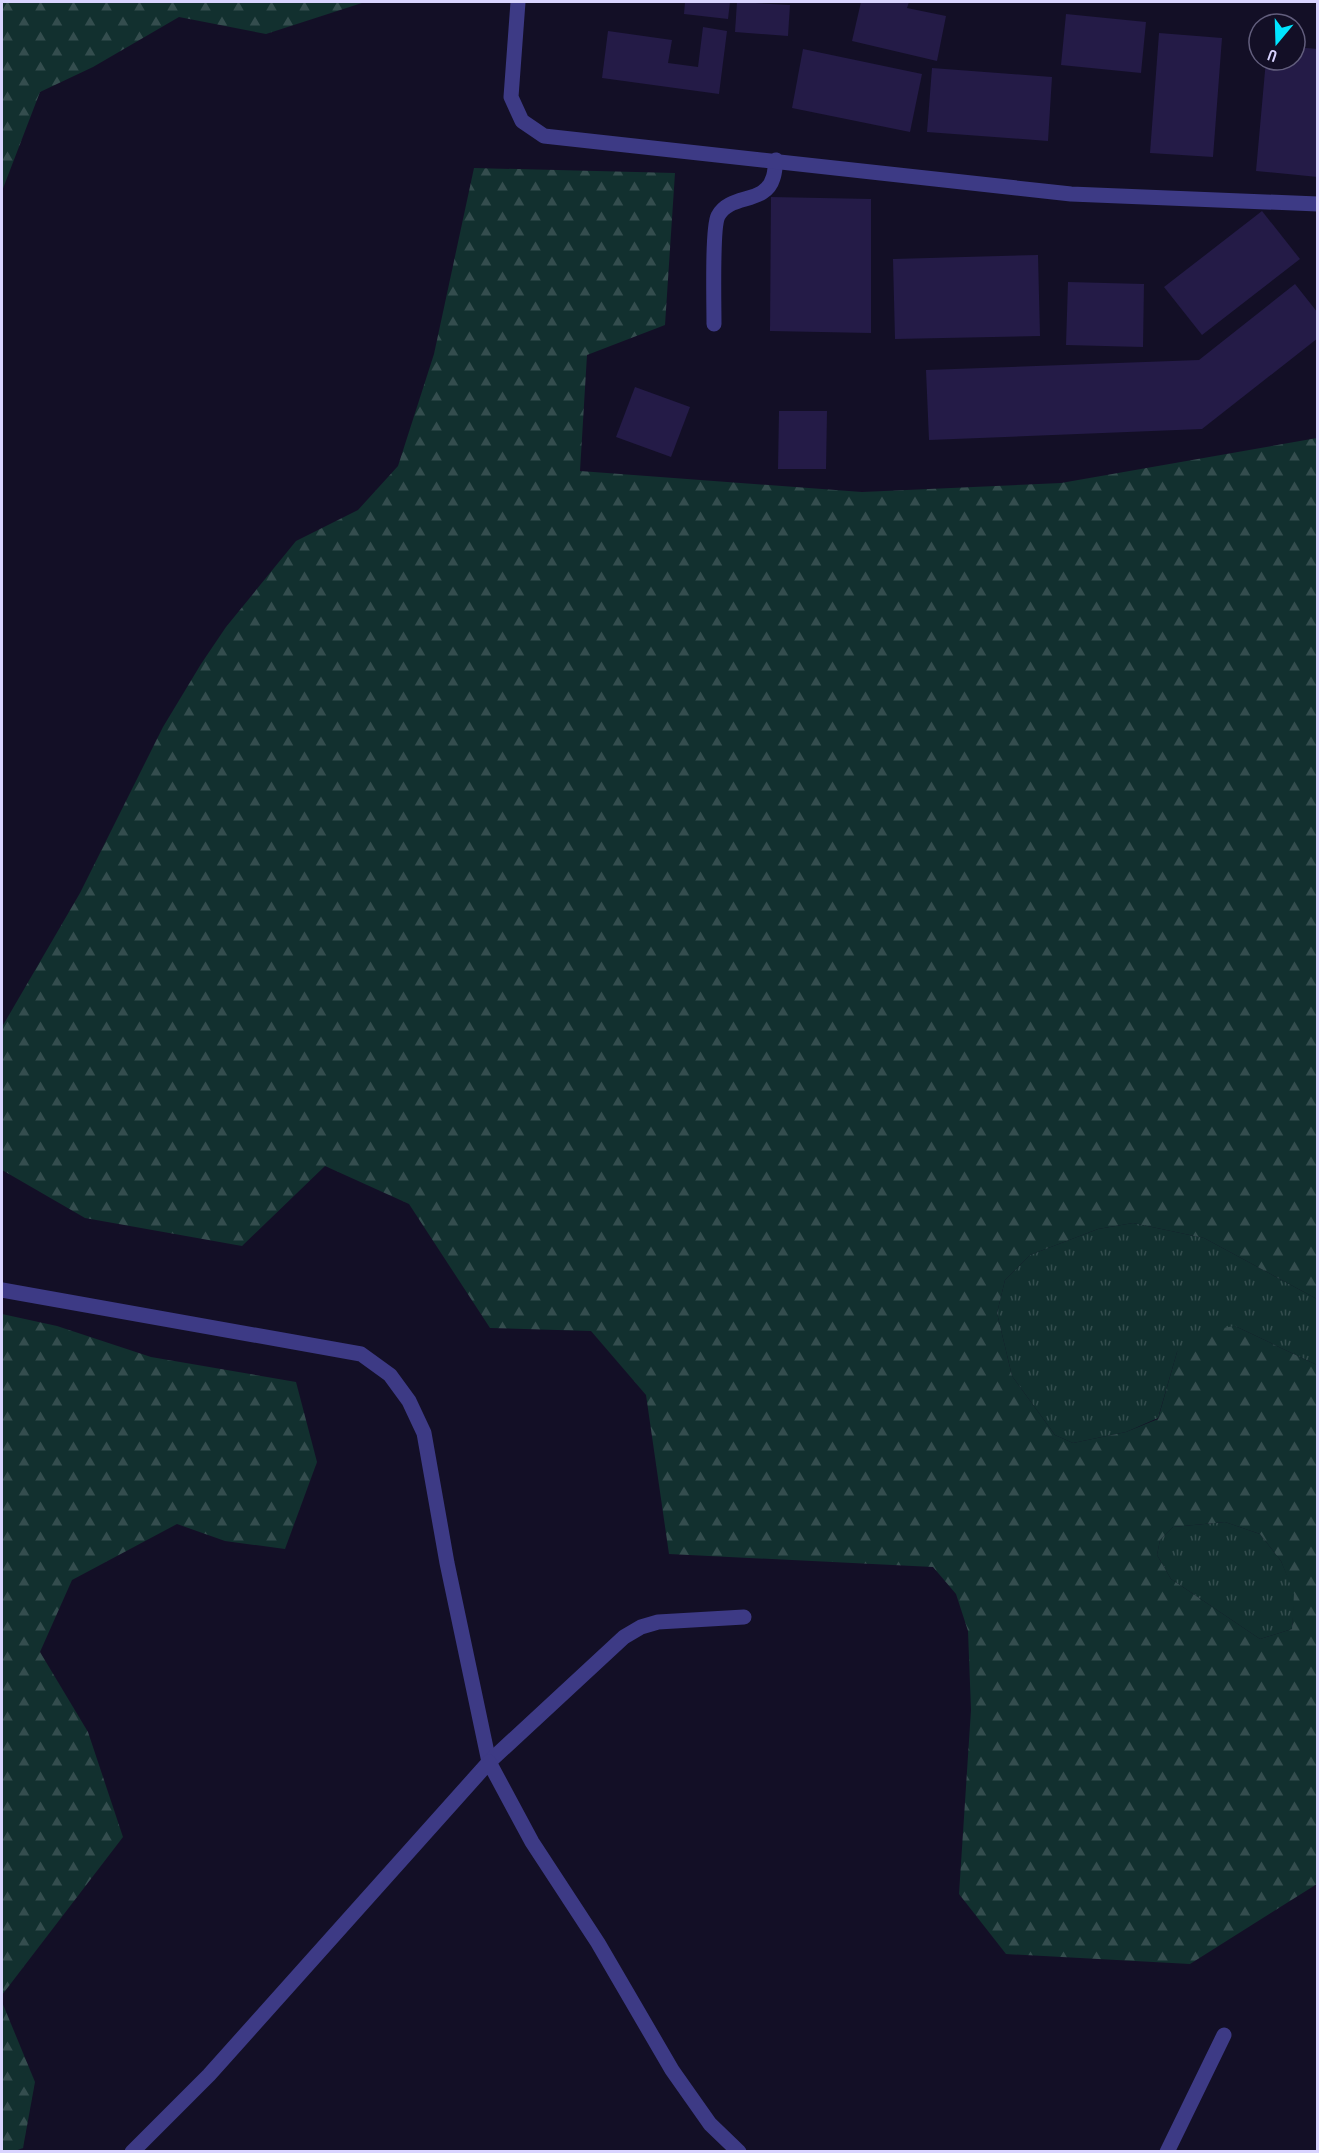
<svg xmlns="http://www.w3.org/2000/svg" width="1319" height="2153" font-family="'PT Sans Narrow',sans-serif">
  <defs>
    <pattern id="grass-tufts" width="24" height="20" patternUnits="userSpaceOnUse" patternTransform="scale(1.5)"><rect width="24" height="20" fill="#12302f"/><path d="M3 7l-1-3M5 7V3M7 7l1-3M15 17l-1-3M17 17v-4M19 17l1-3" fill="none" stroke="#344d4e"/></pattern>
    <pattern id="forest-firs" width="22" height="20" patternUnits="userSpaceOnUse" patternTransform="scale(1.5)"><rect width="22" height="20" fill="#12302f"/><path d="M5 1l3.5 6h-7zM16 11l3.5 6h-7z" fill="#344d4e"/></pattern>
  </defs>
  <rect width="100%" height="100%" fill="#130f26"/>
  <g fill="url(#grass-tufts)">
    <path d="M1133,1223L1204,1238L1317,1299V1365L1235,1326L1177,1352L1158,1418L1126,1432L1073,1443L1055,1435L1012,1376L997,1313L1005,1280L1030,1255L1098,1229Z"/>
    <path d="M1225,1522L1260,1534L1281,1561L1295,1594L1292,1629L1260,1639L1171,1579L1157,1555L1160,1540L1173,1527Z"/>
  </g>
  <g fill="url(#forest-firs)" fill-rule="evenodd">
    <path d="M2,2H365L266,34L179,17L93,67L40,92L2,191Z"/>
    <path d="M474,168L675,173L665,325L587,355L580,471L862,492L1061,483L1317,438V1299L1204,1238L1133,1223L1098,1229L1030,1255L1005,1280L997,1313L1012,1376L1055,1435L1073,1443L1126,1432L1158,1419L1177,1352L1203,1331L1235,1326L1317,1365V1884L1190,1964L1006,1954L959,1894L971,1710L968,1631L956,1594L933,1567L669,1554L646,1395L591,1331L490,1328L409,1204L325,1166L242,1246L85,1218L2,1170V1027L80,893L163,727L201,664L226,627L296,541L358,510L398,466L434,354ZM1225,1522L1260,1534L1281,1561L1294,1594L1292,1629L1260,1639L1171,1579L1157,1555L1160,1540L1173,1527Z"/>
    <path d="M2,1314L57,1326L151,1357L296,1382L317,1462L285,1549L225,1541L177,1524L72,1580L40,1652L88,1732L123,1837L2,1995Z"/>
    <path d="M2,2002L35,2082L23,2148L15,2151H2Z"/>
  </g>
  <g fill="#241b47">
    <path d="M685,2H730L728,19L684,14Z"/>
    <path d="M737,2L790,5L788,36L735,32Z"/>
    <path d="M861,2H909L907,8L946,16L937,61L852,41Z"/>
    <path d="M1066,14L1146,22L1141,73L1061,65Z"/>
    <path d="M703,27L727,31L719,94L602,78L608,31L672,40L668,63L698,67Z"/>
    <path d="M1159,33L1222,38L1213,157L1150,153Z"/>
    <path d="M1295,47L1318,49V177L1256,171L1266,60H1295Z"/>
    <path d="M803,49L922,74L910,132L792,108Z"/>
    <path d="M932,68L1052,77L1048,141L927,132Z"/>
    <path d="M771,197L871,199V333L770,331Z"/>
    <path d="M1262,211L1300,259L1202,335L1164,287Z"/>
    <path d="M1038,255L1040,336L895,339L893,259Z"/>
    <path d="M1068,282L1144,284L1143,347L1066,345Z"/>
    <path d="M1295,284L1318,313V338L1202,429L929,440L926,370L1199,360Z"/>
    <path d="M635,387L690,407L671,457L616,437Z"/>
    <path d="M779,411H827L826,469H778Z"/>
  </g>
  <g fill="none" stroke-linecap="round" stroke-linejoin="round">
    <path stroke="#3d3a85" stroke-width="15" d="M714,324C714,304 712,228 718,216C730,193 765,205 773,178C775,173 775,166 776,160"/>
    <g stroke="#3d3a85" stroke-width="15">
      <path d="M518,2L511,97L522,121L544,136L1071,194L1318,204"/>
      <path d="M2,1290L361,1354L390,1375L409,1401L424,1433L447,1563L489,1762"/>
      <path d="M489,1762L624,1637L641,1627L658,1622L744,1617"/>
      <path d="M132,2152L209,2075L489,1762L532,1842L598,1943L672,2070L710,2124L739,2152"/>
      <path d="M1167,2152L1224,2035"/>
    </g>
  </g>
  <rect width="1319" height="2153" fill="none" stroke="#d9d4ff" stroke-width="6"/>
  <g transform="translate(1277 42) rotate(199)"><circle r="28" fill="#130f26" stroke="#625e7d" stroke-width="1.5"/>
  <path d="M0-4.5L10 22L0 15L-10 22Z" fill="#00e5ff"/>
  <text y="-9" font-size="16" font-weight="bold" text-anchor="middle" fill="#d9d4ff">U</text>
  </g>
</svg>
